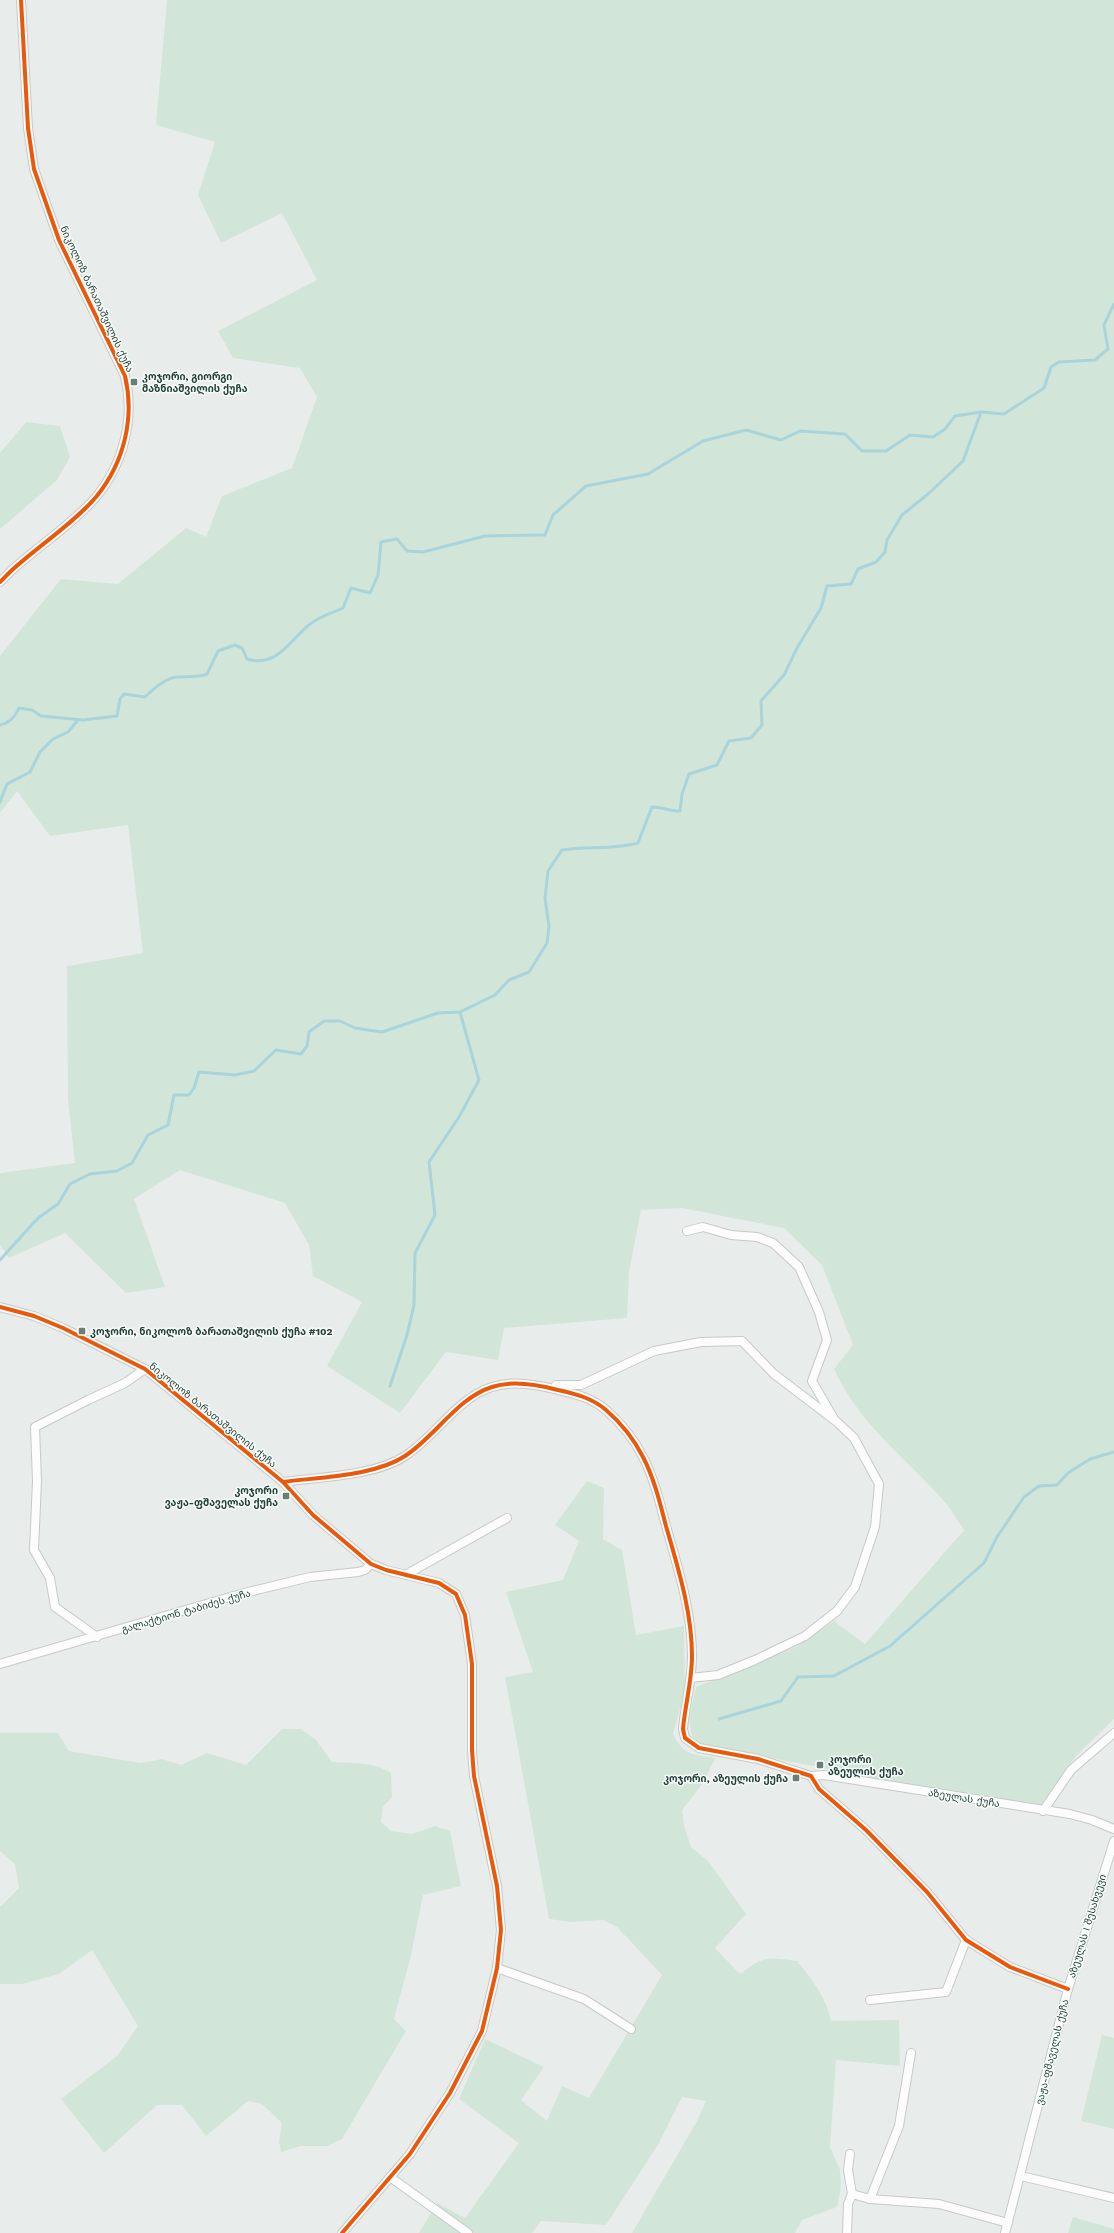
<svg xmlns="http://www.w3.org/2000/svg" width="1114" height="2233" font-family="'Work Sans','Noto Sans Georgian',sans-serif">
  <rect width="100%" height="100%" fill="#e8edeb"/>
  <g fill="#d1e6d8">
    <path d="M167,0H1114V1719L1077,1755L1040,1806L841,1773L824,1768L703,1745L692,1736L689,1719L696,1687L796,1647L834,1621L865,1644L964,1530C957,1520 951,1509 943,1500C904,1456 859,1424 834,1369L853,1345L822,1265L784,1228L682,1208L641,1210L629,1272L627,1318L504,1328L498,1360L446,1352L400,1413L327,1366L362,1302L313,1276L309,1245L285,1203L180,1170L134,1199L165,1287L126,1293L65,1233L9,1258L0,1245V1173L75,1163L68,1099L67,966L143,953L128,825L50,836L17,791L0,813V656L61,579L118,584L186,528L206,537L222,496L292,468L317,397L300,368L233,358L218,331L317,280L282,213L221,243L198,195L215,142L156,125Z"/>
    <path d="M26,422L60,426L70,457L57,480L0,529V453Z"/>
    <path d="M587,1481L604,1488L603,1539L622,1550L636,1635L684,1626L685,1692L673,1734C684,1756 692,1754 715,1758L704,1782L682,1810L684,1825L691,1847L708,1861L746,1914L715,1948L740,1974C763,1956 767,1957 797,1961C812,1979 826,1997 831,2021L899,2020L900,2066L836,2060L830,2147L840,2170L841,2187L837,2207L802,2220L795,2233H632L697,2121L706,2101L682,2097L659,2143L606,2225L541,2221L532,2233H419L437,2203L465,2218L519,2143L459,2099L485,2039L544,2067L521,2100L547,2121L562,2086L589,2098L662,1975L617,1927L603,1920L570,1922L549,1919L505,1677L533,1672L506,1592L563,1580L579,1541L555,1525Z"/>
    <path d="M282,1729H301L316,1740L332,1762C352,1763 375,1762 391,1773L392,1797L383,1807L381,1822L391,1831L412,1834L435,1826L450,1831L461,1886L423,1895L411,1955L394,2019L406,2031L342,2139L327,2146H300L281,2152L279,2142L282,2123L262,2104L248,2101L206,2136L182,2105H157L104,2153L61,2099L117,2056L138,2026L92,1950L59,1974L22,1984H0V1907L19,1888L15,1864L0,1851V1733H58L69,1751L141,1763L162,1759L181,1765L207,1753L246,1765Z"/>
    <path d="M1102,2035L1114,2038V2129L1081,2121Z"/>
    <path d="M1073,2217L1114,2229V2233H1068Z"/>
  </g>
  <g fill="none" stroke-linecap="round" stroke-linejoin="round">
    <g stroke="#a9d4db" stroke-width="3">
      <path d="M0,725C10,723 15,717 19,708L32,710L41,716L83,720L117,716L120,699L124,694L145,697C153,689 165,678 177,677C188,676 196,678 207,674L218,651L235,645L242,648L247,659C277,668 290,640 309,625C318,617 332,613 343,608L351,588L370,593L378,575L381,542L397,539L407,551L423,552L485,536L545,535L553,515L586,486L648,474L703,441L746,430L781,440L800,431L845,434L862,451H886L910,435L933,437L945,429L955,416L981,412L1004,414L1044,388L1051,367L1059,362L1095,360L1108,349L1104,325L1114,304"/>
      <path d="M0,802L7,784L30,772L40,752L53,739L68,732L78,720"/>
      <path d="M0,1260L38,1218L58,1204L70,1184L90,1174L117,1171L132,1163L148,1135L168,1125L174,1095H189L194,1088L199,1072L235,1075L254,1071L276,1050L301,1054L307,1046L309,1032L324,1021H340L355,1028L382,1032L438,1013L460,1012L495,995L509,980L529,972L547,943L549,926L545,898L548,871L562,850C588,846 613,850 638,843L652,807C662,807 669,811 680,811L682,794L689,774L717,765L729,741L751,738L762,725L761,701L784,675L797,648L821,608L827,586L851,584L858,569L876,562L885,552L887,540L902,515L928,494L963,461L981,412"/>
      <path d="M390,1386L407,1335L414,1305L415,1253L435,1215L429,1162L459,1117L479,1080L460,1012"/>
      <path d="M719,1719L781,1701L798,1677L834,1676L890,1646L984,1563L997,1537L1024,1497L1039,1486L1057,1485L1068,1473L1090,1459L1114,1452"/>
    </g>
    <g stroke="#c5cac8" stroke-width="10">
      <g id="minor">
        <path d="M0,582L11,571C37,547 74,523 96,497C124,463 135,418 125,376L59,240L34,169L28,128L21,0"/>
        <path d="M687,1231L703,1227L731,1235L757,1237L773,1243L799,1267L819,1312L827,1340L812,1381L834,1419"/>
        <path d="M0,1307L34,1316L63,1328L145,1369L283,1482L313,1515L371,1564L386,1570L439,1583L456,1594L465,1615L472,1664V1750L474,1776L497,1886L501,1930L497,1968L482,2031L450,2093L410,2154L342,2233"/>
        <path d="M556,1385H581L654,1351L701,1342L742,1341L774,1374L837,1422L854,1438L879,1484L875,1527L855,1587L837,1611L805,1636L755,1660L718,1675L691,1678"/>
        <path d="M283,1482C320,1477 375,1476 405,1456C436,1436 457,1398 492,1387C512,1380 539,1385 558,1390C576,1394 592,1398 606,1410C621,1423 634,1439 643,1457C654,1478 660,1503 666,1526C678,1568 692,1612 692,1656C692,1681 685,1705 683,1729L685,1738L699,1748L758,1759L811,1776L819,1789L866,1830L927,1892L966,1940L1010,1967L1068,1989"/>
        <path d="M407,1574L507,1518"/>
        <path d="M97,1637L55,1607L50,1578L34,1550L37,1481L35,1427L88,1400L125,1383L145,1369"/>
        <path d="M0,1664L244,1593L310,1577L358,1572L365,1570L371,1564"/>
        <path d="M811,1776L824,1775L1070,1814L1092,1820L1114,1829"/>
        <path d="M1043,1811L1071,1770L1114,1733"/>
        <path d="M497,1968L584,1999L631,2029"/>
        <path d="M870,2000L946,1992L966,1940"/>
        <path d="M850,2154L848,2170L852,2194L870,2199L939,2204L1008,2223"/>
        <path d="M1021,2176L1114,2198"/>
        <path d="M390,2177L468,2233"/>
        <path d="M870,2199L899,2126L911,2053"/>
        <path d="M847,2233L848,2204L852,2194"/>
        <path d="M1005,2233L1068,1989L1114,1841"/>
      </g>
    </g>
    <use href="#minor" stroke="#fcfcfc" stroke-width="8"/>
    <g stroke="#f7fbf9" stroke-width="6">
      <g id="cycleway">
        <path d="M0,582L11,571C37,547 74,523 96,497C124,463 135,418 125,376L59,240L34,169L28,128L21,0"/>
        <path d="M0,1307L34,1316L63,1328L145,1369L283,1482L313,1515L371,1564L386,1570L439,1583L456,1594L465,1615L472,1664V1750L474,1776L497,1886L501,1930L497,1968L482,2031L450,2093L410,2154L342,2233"/>
        <path d="M283,1482C320,1477 375,1476 405,1456C436,1436 457,1398 492,1387C512,1380 539,1385 558,1390C576,1394 592,1398 606,1410C621,1423 634,1439 643,1457C654,1478 660,1503 666,1526C678,1568 692,1612 692,1656C692,1681 685,1705 683,1729L685,1738L699,1748L758,1759L811,1776L819,1789L866,1830L927,1892L966,1940L1010,1967L1068,1989"/>
      </g>
    </g>
    <use href="#cycleway" stroke="#e8590c" stroke-width="4"/>
  </g>
  <g fill="#697e78" stroke="#f7fbf9" stroke-width="1.5">
    <rect x="130" y="378" width="8" height="8" rx="2"/>
    <rect x="78" y="1327" width="8" height="8" rx="2"/>
    <rect x="282" y="1492" width="8" height="8" rx="2"/>
    <rect x="816" y="1761" width="8" height="8" rx="2"/>
    <rect x="792" y="1774" width="8" height="8" rx="2"/>
  </g>
  <g text-anchor="middle" dominant-baseline="central" stroke-width="3" stroke-linejoin="round" paint-order="stroke">
    <g font-size="10" fill="#24423a" stroke="#f7fbf9">
      <text transform="translate(97 299) rotate(65)">ნიკოლოზ ბარათაშვილის ქუჩა</text>
      <text transform="translate(213 1415) rotate(39)">ნიკოლოზ ბარათაშვილის ქუჩა</text>
      <text transform="translate(186 1611) rotate(-16)">გალაქტიონ ტაბიძეს ქუჩა</text>
      <text transform="translate(964 1798) rotate(9)">აზეულას ქუჩა</text>
      <text transform="translate(1087 1926) rotate(-73)">აზეულას I შესახვევი</text>
      <text transform="translate(1052 2052) rotate(-76)">ვაჟა-ფშაველას ქუჩა</text>
    </g>
    <g font-size="10" font-weight="bold" fill="#24423a" stroke="#f7fbf9" text-anchor="start">
      <text x="142" y="376">კოჯორი, გიორგი<tspan x="142" dy="12">მაზნიაშვილის ქუჩა</tspan></text>
      <text x="90" y="1331">კოჯორი, ნიკოლოზ ბარათაშვილის ქუჩა #102</text>
      <text x="278" y="1490" text-anchor="end">კოჯორი<tspan x="278" dy="12">ვაჟა-ფშაველას ქუჩა</tspan></text>
      <text x="828" y="1759">კოჯორი<tspan x="828" dy="12">აზეულის ქუჩა</tspan></text>
      <text x="788" y="1778" text-anchor="end">კოჯორი, აზეულის ქუჩა</text>
    </g>
  </g>
</svg>
